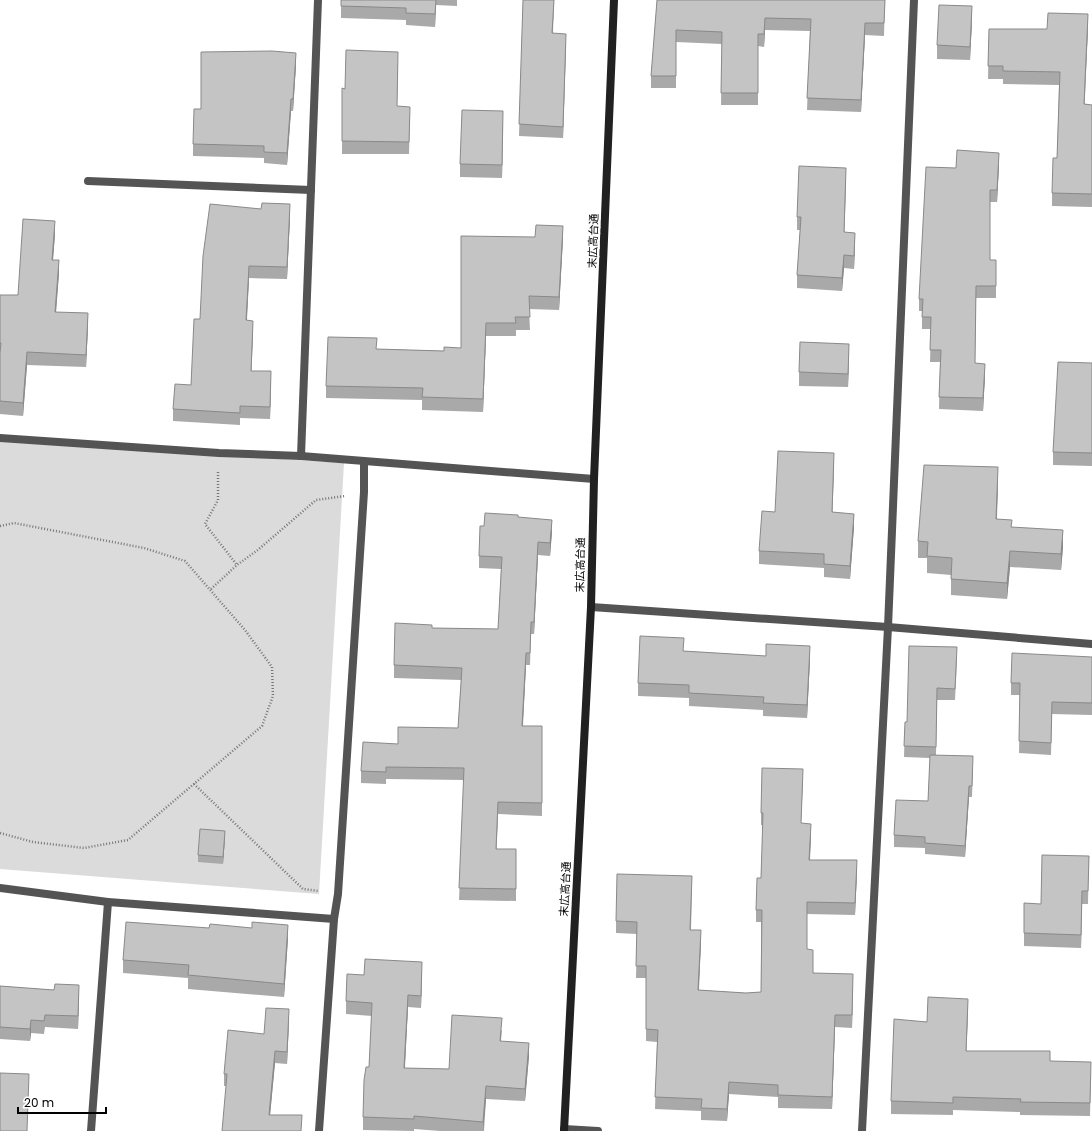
<svg xmlns="http://www.w3.org/2000/svg" width="1092" height="1131" font-family="Poppins,'Noto Sans JP',sans-serif">
  <rect width="100%" height="100%" fill="#fff"/>
  <path fill="#dbdbdb" d="M0,440L344,463L319,894L0,869Z"/>
  <g fill="none" stroke-linecap="round" stroke-linejoin="round">
    <g stroke="#767676" stroke-width="2.5" stroke-dasharray="1 2" stroke-linecap="butt">
      <path d="M218,472V500L205,524L237,565L259,549L316,500L345,496"/>
      <path d="M0,526L14,523L144,548L185,561L245,630L272,667L273,696L262,726L128,840L84,848L33,842L0,833"/>
      <path d="M211,589L237,565"/>
      <path d="M194,784L303,889L319,891"/>
    </g>
    <path stroke="#545454" stroke-width="8" d="M88,181L311,190"/>
    <g stroke="#545454" stroke-width="8">
      <path d="M0,438L219,453L301,456L594,479"/>
      <path d="M301,456L318,0"/>
      <path d="M591,607L888,627L1092,644"/>
      <path d="M0,888L108,902L334,919"/>
      <path d="M564,1129L598,1131"/>
      <path d="M91,1131L108,902"/>
      <path d="M319,1131L334,919L338,894L364,492V462"/>
      <path d="M862,1131L888,627L914,0"/>
    </g>
    <path stroke="#212121" stroke-width="8" d="M564,1131L591,607L594,479L614,0"/>
  </g>
  <g fill="#a9a9a9">
    <path d="M341,0H457V6L436,5L435,27L406,25V20L341,18Z"/>
    <path d="M523,0H554L553,33L566,45L563,138L519,136Z"/>
    <path d="M657,0H885L884,36L865,35L861,112L807,110L810,31L765,30L764,47L758,46V105H721L722,44L676,42V88H651V76Z"/>
    <path d="M972,20L970,60L937,59V45Z"/>
    <path d="M1088,28L1084,104L1092,105V207L1052,206V193L1057,158L1059,85L1003,84V79H988L989,29H1047Z"/>
    <path d="M398,64L397,106L410,119L409,154H342V88L345,89Z"/>
    <path d="M296,65L293,111H291L287,165L264,163V158L193,156V144L201,109Z"/>
    <path d="M503,125L502,178L460,177V164Z"/>
    <path d="M999,165L997,202H990V260H996V298H976L975,363L985,376L983,411L939,409L940,362H930L931,329H922V311H919V299L956,168Z"/>
    <path d="M846,181L844,232L855,246L854,269L844,268L842,291L797,288V275L800,230H797V217Z"/>
    <path d="M290,217L287,279L249,278L247,320L253,333L251,371L271,384L270,419L240,418V425L173,421V409L191,385L200,319Z"/>
    <path d="M55,234L53,260L59,273L56,312L88,326L86,367L27,365L23,416L0,414V295H18Z"/>
    <path d="M563,238L559,310L529,309L530,330H516V336H486L483,412L422,410V400L326,398V386L377,349L444,351L461,348Z"/>
    <path d="M849,358L848,387L799,386V372Z"/>
    <path d="M1092,363V466L1053,465V452Z"/>
    <path d="M834,466L832,512L854,527L850,579L824,577V568L759,564V551L775,512Z"/>
    <path d="M998,483L997,519L1012,527L1063,547L1061,570L1010,567L1007,599L951,595V575L927,573V558H918V541Z"/>
    <path d="M518,517L552,532L550,556L538,555L534,634H531L530,665H526L523,726H542V816L498,814L496,849H516V901L459,900L464,780L386,779V784L361,783V771L398,744L458,728L461,680L394,678V665L432,628L498,629L501,569L479,568V556L484,526Z"/>
    <path d="M684,651L810,659L807,718L763,716V710L689,706V698L638,696V683Z"/>
    <path d="M1092,657V715L1052,714L1051,755L1019,753L1020,695H1011V683Z"/>
    <path d="M957,659L955,700H937L936,755L973,768L972,797H969L965,857L925,854V848L894,847V835L928,801L930,758L904,757L905,722H907Z"/>
    <path d="M803,782L801,823L811,836L810,860L857,872L855,915L807,914V949L813,973L853,987L852,1028L835,1027L832,1109L778,1108V1097L729,1094L727,1121L701,1120V1111L655,1109L657,1042L646,1041V978H636L637,934L616,933V921L692,888L691,930L701,942L699,990L746,993L761,992V922H756V910L761,878L763,825H761V813Z"/>
    <path d="M225,838L223,864L198,862V855Z"/>
    <path d="M1089,856L1088,904H1082L1081,948L1024,946V933L1041,904Z"/>
    <path d="M209,928H252L288,938L284,997L188,989V978L123,973V960Z"/>
    <path d="M364,975H422L421,1008L408,1007L405,1068L449,1069L502,1030L501,1041L529,1056L525,1101L486,1099L484,1131H440L414,1129V1131L363,1130V1117L369,1067L372,1016L346,1014V1001Z"/>
    <path d="M0,986L54,990L79,997L78,1029L45,1027L44,1034L31,1033L30,1041L0,1039Z"/>
    <path d="M968,1011L966,1051L1050,1061L1091,1075L1090,1116L1020,1115V1112L953,1110V1115L891,1114V1101L927,1022Z"/>
    <path d="M289,1021L287,1064L275,1063L270,1115L226,1086H224V1074L264,1034Z"/>
  </g>
  <g fill="#898989">
    <path d="M436,0V5L435,27V14Z"/>
    <path d="M554,0L552,45V33Z"/>
    <path d="M972,6V20L970,60V47Z"/>
    <path d="M1088,14V28L1084,118V104Z"/>
    <path d="M765,18V30L764,47V34Z"/>
    <path d="M865,23V35L861,112V100Z"/>
    <path d="M566,34V45L563,138V127Z"/>
    <path d="M296,53V65L293,111V99Z"/>
    <path d="M291,99V111L287,165V153Z"/>
    <path d="M503,111V125L502,178V165Z"/>
    <path d="M999,153V165L997,202V190Z"/>
    <path d="M846,168V181L844,245V232Z"/>
    <path d="M290,204V217L287,279V267Z"/>
    <path d="M55,221V234L52,272V260Z"/>
    <path d="M563,226V238L559,310V297Z"/>
    <path d="M855,233V246L854,269V256Z"/>
    <path d="M844,255V268L842,291V278Z"/>
    <path d="M59,260V273L55,324V312Z"/>
    <path d="M249,266V278L246,333V320Z"/>
    <path d="M88,313V326L86,367V355Z"/>
    <path d="M253,321V333L251,383V371Z"/>
    <path d="M486,323V336L483,412V399Z"/>
    <path d="M849,344V358L848,387V374Z"/>
    <path d="M27,352V365L23,416V403Z"/>
    <path d="M985,364V376L983,411V398Z"/>
    <path d="M271,371V384L270,419V407Z"/>
    <path d="M834,453V466L832,526V512Z"/>
    <path d="M998,467V483L996,535V519Z"/>
    <path d="M854,514V527L850,579V566Z"/>
    <path d="M552,520V532L550,556V543Z"/>
    <path d="M1063,530V547L1061,570V554Z"/>
    <path d="M538,542V555L534,634V622Z"/>
    <path d="M1010,551V567L1007,599V583Z"/>
    <path d="M810,646V659L807,718V705Z"/>
    <path d="M526,653V665L522,739V726Z"/>
    <path d="M969,786V797L965,857V846Z"/>
    <path d="M498,802V814L496,861V849Z"/>
    <path d="M811,824V836L809,872V860Z"/>
    <path d="M225,831V838L223,864V857Z"/>
    <path d="M857,860V872L855,915V903Z"/>
    <path d="M1082,891V904L1081,948V935Z"/>
    <path d="M288,925V938L284,997V984Z"/>
    <path d="M701,930V942L698,1002V990Z"/>
    <path d="M422,962V975L421,1008V996Z"/>
    <path d="M853,974V987L852,1028V1015Z"/>
    <path d="M79,985V997L78,1029V1016Z"/>
    <path d="M408,995V1007L404,1081V1068Z"/>
    <path d="M968,999V1011L966,1064V1051Z"/>
    <path d="M289,1009V1021L287,1064V1052Z"/>
    <path d="M835,1015V1027L832,1109V1097Z"/>
    <path d="M31,1020V1033L30,1041V1029Z"/>
    <path d="M529,1043V1056L525,1101V1089Z"/>
    <path d="M275,1051V1063L269,1126V1115Z"/>
    <path d="M729,1082V1094L727,1121V1109Z"/>
    <path d="M486,1086V1099L483,1131V1122Z"/>
  </g>
  <g fill="#c4c4c4" stroke="#898989">
    <path d="M341,0H436L435,14L406,13V8L341,6Z"/>
    <path d="M523,0H554L552,33L566,34L563,127L519,124Z"/>
    <path d="M657,0H885L884,23H865L861,100L807,98L811,19L765,18L764,34H758V93H721L722,32L676,30V76H651Z"/>
    <path d="M939,5L972,6L970,47L937,45Z"/>
    <path d="M1048,13L1088,14L1084,104L1092,105V194L1052,193L1053,158H1057L1060,72L1003,71V66H988L989,29H1047Z"/>
    <path d="M346,50L398,52L397,106L410,107L409,142L342,141V88L345,89Z"/>
    <path d="M272,51L296,53L293,99H291L287,153L264,152V146L193,144L194,109H201V52Z"/>
    <path d="M462,110L503,111L502,165L460,164Z"/>
    <path d="M957,150L999,153L997,190H990V260H996V286H976L975,363L985,364L983,398L939,397L941,350H930L931,317H922L923,299H919L926,167L956,168Z"/>
    <path d="M799,166L846,168L844,232L855,233L854,256L844,255L842,278L797,275L801,217H797Z"/>
    <path d="M262,203L290,204L287,267L249,266L246,320L253,321L251,371H271L270,407L240,406V413L173,409L175,384L191,385L194,319H200L203,256L210,204L261,209Z"/>
    <path d="M23,219L55,221L52,260H59L55,312L88,313L86,355L27,352L23,403L0,401V353L1,343H0V295H18Z"/>
    <path d="M536,225L563,226L559,297L529,296L530,317H515L516,323H486L483,399L422,397L423,388L326,386L328,337L377,338L376,349L444,351V347L461,348V236L535,237Z"/>
    <path d="M800,342L849,344L848,374L799,372Z"/>
    <path d="M1058,362L1092,363V453L1053,452Z"/>
    <path d="M778,451L834,453L832,512L854,514L850,566L824,564V554L759,551L762,511L775,512Z"/>
    <path d="M924,465L998,467L996,519L1012,520L1011,527L1063,530L1061,554L1010,551L1007,583L951,579L952,558L927,556L928,542L918,541Z"/>
    <path d="M485,513L518,515V517L552,520L550,543L538,542L534,622H531L530,653H526L522,726H542V803L498,802L496,849H516V889L459,888L464,768L386,767V772L361,771L363,742L398,744V727L458,728L462,668L394,665L395,623L432,625V628L498,629L502,557L479,556L480,526H484Z"/>
    <path d="M640,636L684,638L683,651L766,656V644L810,646L807,705L763,703L764,697L689,693V685L638,683Z"/>
    <path d="M909,646L957,647L955,689L937,688L936,747L904,746L905,722H907Z"/>
    <path d="M1012,653L1092,657V703L1052,702L1051,743L1019,741L1020,683H1011Z"/>
    <path d="M930,755L973,756L972,786H969L965,846L925,843V837L894,835L896,800L928,801Z"/>
    <path d="M762,768L803,769L801,823L811,824L809,860H857L855,903L807,902V949L813,950V973L853,974L852,1015H835L832,1097L778,1095V1085L729,1082L727,1109L701,1108L702,1099L655,1097L658,1030L646,1029V966H636L637,922L616,921L617,874L692,876L690,930H701L698,990L746,993L761,992L762,910H756L757,878H761L763,813H761Z"/>
    <path d="M200,829L225,831L223,857L198,855Z"/>
    <path d="M1042,855L1089,856L1088,891H1082L1081,935L1024,933V903L1041,904Z"/>
    <path d="M126,922L209,928L210,924L252,928V922L288,925L284,984L188,975L189,965L123,960Z"/>
    <path d="M365,959L422,962L421,996L408,995L404,1068L449,1069L452,1015L502,1018L500,1041L529,1043L525,1089L486,1086L483,1122L414,1116V1119L363,1117L364,1080L366,1067H369L372,1003L346,1001L347,974L364,975Z"/>
    <path d="M55,984L79,985L78,1016L45,1015L44,1021L31,1020L30,1029L0,1027V986L54,990Z"/>
    <path d="M928,997L968,999L966,1051H1050V1061L1091,1062L1090,1103L1020,1102L1021,1099L953,1097V1103L891,1101L894,1019L927,1022Z"/>
    <path d="M266,1008L289,1009L287,1052L275,1051L269,1115H302L301,1131H222L227,1074H224L228,1030L264,1034Z"/>
    <path d="M0,1073L29,1074L27,1131H0Z"/>
  </g>
  <g text-anchor="middle" dominant-baseline="central" stroke-width="4" stroke-linejoin="round" paint-order="stroke">
    <g font-size="11" fill="#000" stroke="#fff">
      <text transform="translate(593 241) rotate(-88)">末広高台通</text>
      <text transform="translate(580 565) rotate(-89)">末広高台通</text>
      <text transform="translate(565 889) rotate(-87)">末広高台通</text>
    </g>
  </g>
  <path d="M18 1107v6h88v-6" fill="none" stroke="#000000" stroke-width="2"/>
  <text x="24" y="1107" font-size="12" fill="#000000" stroke="#ffffff" stroke-width="3" paint-order="stroke">20 m</text>
</svg>
